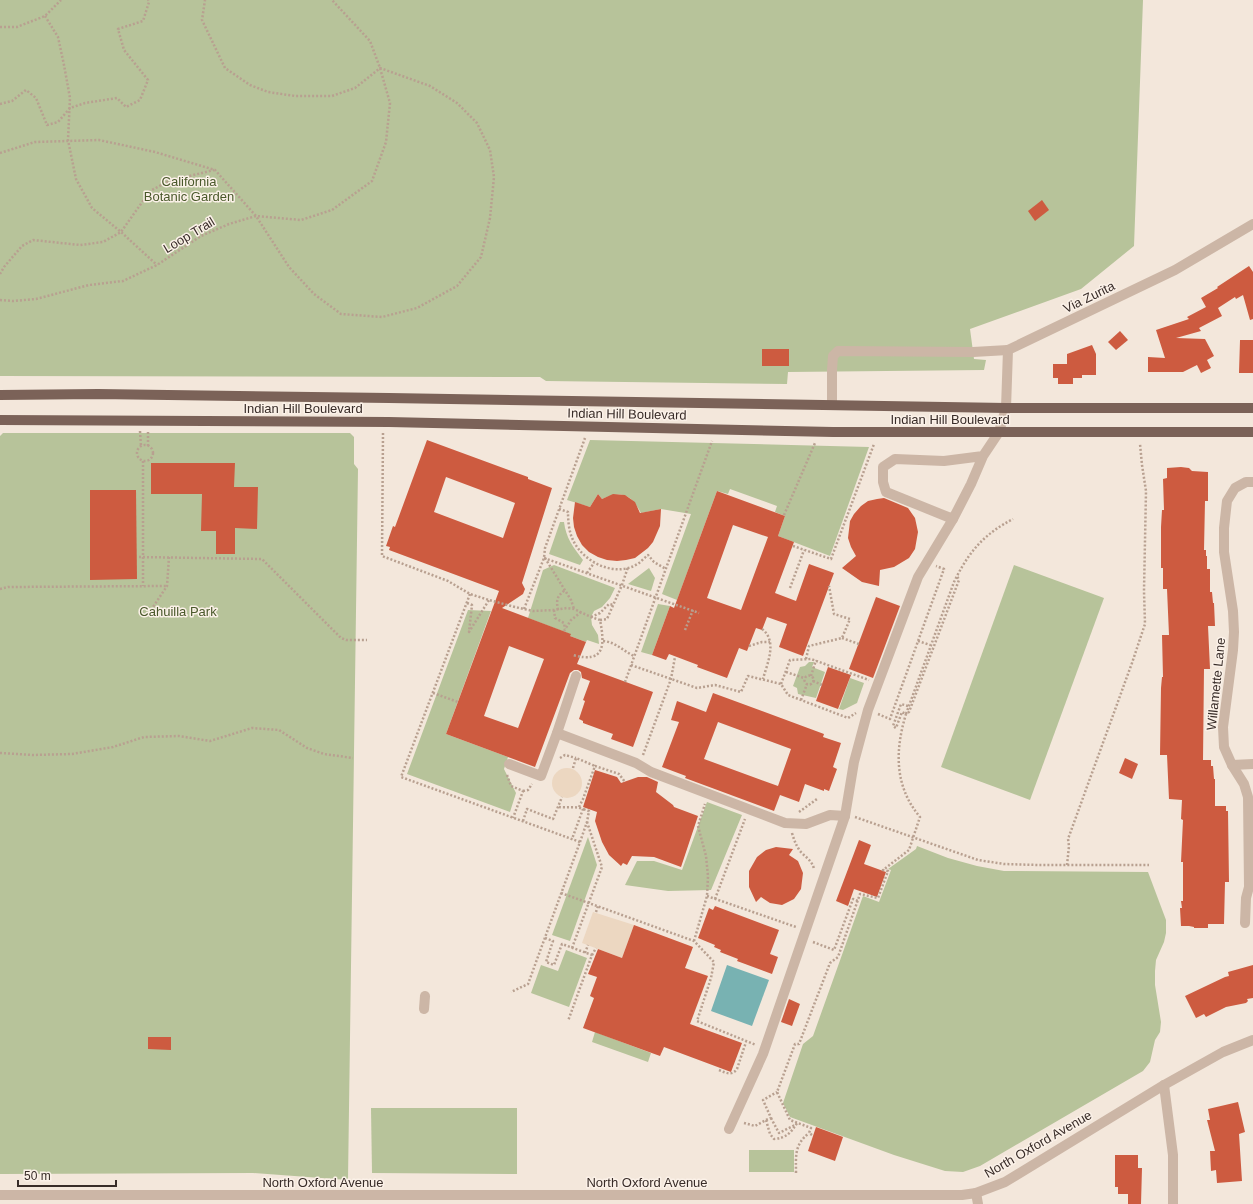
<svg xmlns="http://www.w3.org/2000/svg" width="1253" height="1204" font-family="Arial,sans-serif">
  <rect width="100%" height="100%" fill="#f3e7db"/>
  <g fill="#b7c39a">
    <path d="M0,0H1143L1134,246L1081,289L970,329L974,359L986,360L984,370L788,372L787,384L546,381L540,377L0,376Z"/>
    <path d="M3,433H350L354,437V464L358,469L348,1180L253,1173L0,1174V436Z"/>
    <path d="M590,440L869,447L830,556L778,536L785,516L775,512L777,506L730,489L728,494L717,491L677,600L662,594L691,514L661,509L641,513C631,494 622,490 602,499L598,494L590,507L567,500Z"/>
    <path d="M560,522H564C566,538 573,547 583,560L580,565L549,554Z"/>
    <path d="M554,565L615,588L610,598L602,607L594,611L591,617L592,625L598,635L599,644L587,640L586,642L570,636V634L528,618L543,570Z"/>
    <path d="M1014,565L1104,598L1030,800L941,767Z"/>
    <path d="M649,568L655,578L651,591L628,584Z"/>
    <path d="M658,604L670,606L652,655L641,652Z"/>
    <path d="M468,610L491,611L446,734L508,757L504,769L516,793L510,812L407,774Z"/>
    <path d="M809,662H814L812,667L825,672L816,698L798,694L797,688L793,686L800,667L805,666Z"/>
    <path d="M850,678L864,683L857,703L843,710L839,709Z"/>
    <path d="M707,802L742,815L711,890L668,891L625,885L637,861H654L682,870Z"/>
    <path d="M588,837L597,865L570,941L552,935Z"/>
    <path d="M917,846L948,858L977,866L1004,871L1148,872L1166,920V933L1164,942L1156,960L1155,971V985L1161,1022L1160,1032L1155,1040L1150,1062L1143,1071L980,1166L963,1172L945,1171L894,1155L790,1117L783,1103L803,1044L813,1036L863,896L879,902L891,870L888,869L916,849Z"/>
    <path d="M566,950L587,958L569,1007L531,993L541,965L558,971Z"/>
    <path d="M595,1032L651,1053L648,1062L592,1042Z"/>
    <path d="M371,1108H517V1174L372,1173Z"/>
    <rect x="749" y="1150" width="45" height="22"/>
  </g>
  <g fill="#ecd7c1">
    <circle cx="567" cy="783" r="15"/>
    <path d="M593,912L634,925L622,958L582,943Z"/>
  </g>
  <path fill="#78b2b2" d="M727,965L769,980L752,1026L711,1011Z"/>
  <g fill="#cd5b40" fill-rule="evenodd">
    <path d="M1042,200L1049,210L1035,221L1028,211Z"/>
    <path d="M1249,266L1253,272V319L1250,320L1243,295L1236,299L1235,297L1218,308L1222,316L1199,328L1201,331L1176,338L1205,339L1214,356L1207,360L1211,368L1201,373L1197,365L1183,372H1148V357L1165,358L1156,330L1189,319L1187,317L1206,307L1201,298L1218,288L1217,287Z"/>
    <path d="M1120,331L1128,340L1116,350L1108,342Z"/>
    <path d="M1240,340H1253V373H1239Z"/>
    <path d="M1092,345L1096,354V375H1082V378H1073V384H1058V378H1053V364H1067V354Z"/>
    <rect x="762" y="349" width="27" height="17"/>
    <path d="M427,440L528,477V479L552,488L522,583L525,589L523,594L502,608L571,634L570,636L586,642L577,664L653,692L633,747L611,739L613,734L583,723V721L579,719L585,701L583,700L590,681L582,678L581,672L578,670H574L570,673L535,767L446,734L499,591L389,550L390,547L386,546L393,526L395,527ZM446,477L515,503L503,538L434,512ZM509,646L544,659L518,728L484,716Z"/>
    <path d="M151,463H235L234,487H258L257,529L235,528V554H216V531H201L202,494H151Z"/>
    <path d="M1181,467L1189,468L1192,471L1208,472V501H1205L1204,550H1206V556H1207V569H1210V592H1212L1213,603H1214L1215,626H1208L1210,669H1204L1203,760H1211V766H1213L1214,779H1215V806H1226V811H1228L1229,882H1225L1224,924H1208V928H1194V927L1189,926H1181L1180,908H1182L1181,901H1183V862H1181L1183,820L1181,819L1182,800L1169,799L1167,755H1160L1161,688L1162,677H1163L1162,635H1169L1167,589H1163V568H1161V527L1162,510H1164L1163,479L1167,478V468Z"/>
    <path d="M90,490H136L137,579L90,580Z"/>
    <path d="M717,491L785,516L778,536L794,542L775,593L796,601L809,564L834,573L803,656L779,647L787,624L767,617L762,630L756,628L747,651L739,648L727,678L697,667L698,665L669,654L666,660L652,655L670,606L674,608ZM733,525L768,537L741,610L707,598Z"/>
    <path d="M598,494L602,499L613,494L625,495L635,502L640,513L661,509L660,526L653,542L648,548L635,558L626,560L617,561L607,560L598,557L589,552L582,545L577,536L574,527L573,518L575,502L590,507Z"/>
    <path d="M884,498L908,508L915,518L918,532L915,549L909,558L894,567L880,570L879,586L862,582L842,568L856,556L851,547L848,538L850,521L854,514L861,506L868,501L877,499Z"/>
    <path d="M876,597L900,606L873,678L849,669Z"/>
    <path d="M828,667L851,675L838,709L816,701Z"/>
    <path d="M713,693L824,734L823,737L841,743L833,767L837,769L829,791L824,789V791L805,784L799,802L780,795L774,811L685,778L686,776L662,767L679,722L671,720L677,701L706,712ZM718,722L791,749L778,786L704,759Z"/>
    <path d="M1125,758L1138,764L1132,779L1119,773Z"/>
    <path d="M595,770L617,777L621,783L638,777H647L658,782L656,792L673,805L674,807L698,816L681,867L654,857L632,856L627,865L623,863L621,866L609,855L602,842L595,821L597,812L583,807Z"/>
    <path d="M859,840L871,845L864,864L886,872L877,897L854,889L848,906L836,901Z"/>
    <path d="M776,847L793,849L789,855L798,861L803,873L801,889L794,899L782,905L770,903L761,897L756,902L749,887V871L757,857L766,850Z"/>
    <path d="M715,906L779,930L770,954L778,957L772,974L737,961L738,959L720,952L721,950L714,947L715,945L698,938L709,908L713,910Z"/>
    <path d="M634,925L693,947L685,968L708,976L690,1024L742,1043L731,1072L664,1047L660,1056L583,1028L594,998L590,996L597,977L588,974L598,949L622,958Z"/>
    <path d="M1253,965V998L1247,999L1248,1001L1246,1003L1226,1007L1206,1017L1204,1014L1196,1018L1185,996L1225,977L1229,976L1228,972Z"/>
    <path d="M789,999L800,1004L792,1026L781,1022Z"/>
    <path d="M148,1037H171V1050L148,1049Z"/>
    <path d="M1238,1102L1245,1132L1239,1134L1242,1181L1217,1183L1216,1170L1211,1171L1210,1151H1215L1207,1120H1210L1208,1109Z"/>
    <path d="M816,1127L843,1137L835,1161L808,1151Z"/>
    <path d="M1115,1155H1138V1168H1142L1141,1204H1128V1194H1118V1187H1115Z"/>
  </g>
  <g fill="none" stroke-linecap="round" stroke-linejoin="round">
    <g stroke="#b8a090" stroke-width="2.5" stroke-dasharray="2 2" stroke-linecap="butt">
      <path d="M45,16L58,37L64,65L70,98L68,140L76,179L92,208L121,232L157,265"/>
      <path d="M0,27H17L45,16L61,0"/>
      <path d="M0,104L12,101L26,90L36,98L47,125L58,122L70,108L85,103L117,98L126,107L140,100L148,80L124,50L118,29L143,21L149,2L148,0"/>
      <path d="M0,153L35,142L99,140L155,152L215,170L256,216L289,267L314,294L341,314L382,317L417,308L457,286L481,257L490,218L494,177L490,150L477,123L457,103L430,86L380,68L355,88L332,96H295L268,92L250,85L225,68L202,20L205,0"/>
      <path d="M0,274L4,267L22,246L33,240L80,245L103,242L121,232L150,191L169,181L214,170"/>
      <path d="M0,300L13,301L36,299L89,285L123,281L157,265L201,236L229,224L256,216L301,220L332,210L372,181L386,142L390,103L380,68L370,41L332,0"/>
      <path d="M140,431L141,446"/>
      <path d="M383,433L382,556L448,581L470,594L489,600L515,607L533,611L554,610L567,608L574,609L591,617L600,620C605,645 605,664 573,655"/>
      <circle cx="145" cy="453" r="8"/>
      <path d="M148,446V431"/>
      <path d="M143,461V586"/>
      <path d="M559,509L568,512C568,521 569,532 573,540C583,562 616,579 639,563C642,561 645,557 648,555L654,562L666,569"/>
      <path d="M784,515L815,443"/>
      <path d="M793,546L831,559L874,444"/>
      <path d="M139,557L262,559L341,638L346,640H367"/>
      <path d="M544,558L699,613"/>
      <path d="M545,558L571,600L574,609"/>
      <path d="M587,573L594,563"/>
      <path d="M790,588L804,550"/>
      <path d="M0,589L8,587L167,586"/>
      <path d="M470,594L401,777L580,842L528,984L511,992"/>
      <path d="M467,603L472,605L469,632L489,600"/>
      <path d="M524,609L544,558L545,548L585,438"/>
      <path d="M151,610L167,586L169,557"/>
      <path d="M554,610L555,618L564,623L565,629"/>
      <path d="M558,610C556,600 557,596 565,590"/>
      <path d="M591,617L600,613L609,604L614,605"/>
      <path d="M600,620L607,619L622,585L628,567"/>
      <path d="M762,629C778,641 767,664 763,679"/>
      <path d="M685,630L693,610"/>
      <path d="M564,631L571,620L581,612"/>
      <path d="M842,638L859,644"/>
      <path d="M603,641C616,642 623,651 634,656"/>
      <path d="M918,641L930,645"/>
      <path d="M749,646L762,642H770"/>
      <path d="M806,659L809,646L842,638L850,619L834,614L829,586"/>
      <path d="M631,665L697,688L715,685L741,692L748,676L781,684L788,695L848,718L856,713"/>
      <path d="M786,672L804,678"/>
      <circle cx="809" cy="680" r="4.5"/>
      <path d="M811,676L816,660"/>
      <path d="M813,681L822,685"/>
      <path d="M625,682L712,441"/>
      <path d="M781,684L790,660L811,659L869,680"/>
      <path d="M433,693L458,702"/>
      <path d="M801,700L807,684"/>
      <path d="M908,706L901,704L893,726L896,728L902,712L906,714L954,582L957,576"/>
      <path d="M878,714L890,719L944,569L936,566"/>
      <path d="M0,753L33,755L72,754L113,747L144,737L179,736L210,741L252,728L279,730L307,748L324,754L353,758"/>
      <path d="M643,755L671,679L675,657"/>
      <path d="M560,758L565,755L576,758"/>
      <path d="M573,768L576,758L595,766"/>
      <path d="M507,775L511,786L523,791L513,818"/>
      <path d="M523,791L528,790L532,784"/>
      <path d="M559,807C566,808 577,806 583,809L572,839"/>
      <path d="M579,807L583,799L595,766L619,774L625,782"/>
      <path d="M799,812L817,799"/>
      <path d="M855,817L978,860L1004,864L1038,865H1149"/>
      <path d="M523,821L527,809L553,819L562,797"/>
      <path d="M792,833C794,840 796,845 800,851C805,857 812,860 814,869"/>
      <path d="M580,842L587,822L589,811L583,809"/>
      <path d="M1067,865L1069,846L1068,839L1132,663L1145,624L1144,591L1146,491L1142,465L1140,444"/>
      <path d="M561,893L694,941L714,962L711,978L697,1021L756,1045"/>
      <path d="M707,896L796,927"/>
      <path d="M715,899L745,819"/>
      <path d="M596,912L598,906"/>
      <path d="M545,938L553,941L546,962L554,965L562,944L592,955L568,1021"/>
      <path d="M694,941L707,896L708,876L706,856L698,826L705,804"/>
      <path d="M813,942L834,950L853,899L858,901"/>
      <path d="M572,948L602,867L587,822"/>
      <path d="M585,953L588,945"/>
      <path d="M592,955L596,948"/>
      <path d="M719,1070C726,1073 732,1076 737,1069L746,1042"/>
      <path d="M771,1118L779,1133L795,1125"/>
      <path d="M766,1120L771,1118L763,1100L777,1092"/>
      <path d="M744,1123L755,1126L766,1120L770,1134L774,1139C786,1138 791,1133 797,1123"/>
      <path d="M812,1135L809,1133L811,1128L790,1120L777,1092L795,1044H799L830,963L838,957L860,894L878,898L888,871L883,870L909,850L920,817C894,786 895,750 906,714L909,712L959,580L957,576C971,549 986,533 1013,519"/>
      <path d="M796,1173C796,1156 794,1145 809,1133"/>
    </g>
    <g stroke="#ccb6a6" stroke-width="10">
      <path d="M832,405V370L833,356L838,351L973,352L1008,350"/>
      <path d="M983,456L944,461L895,459L883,467V482L886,492L953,519L971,484L983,456L999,432L1006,408L1008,350L1175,270L1253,224"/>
      <path d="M557,733L576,676"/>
      <path d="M509,764L541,776L557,733L636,763L651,772L785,823L806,824L830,815L845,816"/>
      <path d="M1232,765L1253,764"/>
      <path d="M1245,923L1246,898L1249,887L1248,797L1244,784L1232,765L1224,747L1223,727L1233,650L1234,632L1233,611L1224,552V528L1227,501L1235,488L1246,482H1253"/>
      <path d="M424,1009L425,996"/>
      <path d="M1164,1085L1173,1155V1204"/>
      <path d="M729,1129L763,1054L845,816L854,762L868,710L918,577L953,519"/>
      <path d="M976,1193L978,1204"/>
      <path d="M0,1195H962L976,1193L1005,1182L1164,1085L1223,1052L1253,1040"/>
    </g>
    <g stroke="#7b6258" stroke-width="10">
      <path d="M0,395L98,394L389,398L1006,408H1253"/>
      <path d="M0,420L389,422L833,432H1253"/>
    </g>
  </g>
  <g text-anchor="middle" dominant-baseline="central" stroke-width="3" stroke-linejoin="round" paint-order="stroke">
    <g font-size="13" fill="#49582a" stroke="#fbf1e8">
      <text x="189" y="181">California<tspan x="189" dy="15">Botanic Garden</tspan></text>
      <text x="178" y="611">Cahuilla Park</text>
    </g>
    <g font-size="13" fill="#382c28" stroke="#fbf1e8">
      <text transform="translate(189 235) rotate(-31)">Loop Trail</text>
      <text transform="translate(1089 297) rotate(-26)">Via Zurita</text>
      <text x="303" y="408">Indian Hill Boulevard</text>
      <text transform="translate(627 414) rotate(1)">Indian Hill Boulevard</text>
      <text x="950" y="419">Indian Hill Boulevard</text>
      <text transform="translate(1216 684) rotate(-84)">Willamette Lane</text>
      <text transform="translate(1038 1144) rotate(-30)">North Oxford Avenue</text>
      <text x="323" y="1182">North Oxford Avenue</text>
      <text x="647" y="1182">North Oxford Avenue</text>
    </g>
  </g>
  <path d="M18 1180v6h98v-6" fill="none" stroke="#382c28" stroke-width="2"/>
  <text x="24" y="1180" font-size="12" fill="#382c28" stroke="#fbf1e8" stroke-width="3" paint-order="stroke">50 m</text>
</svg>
